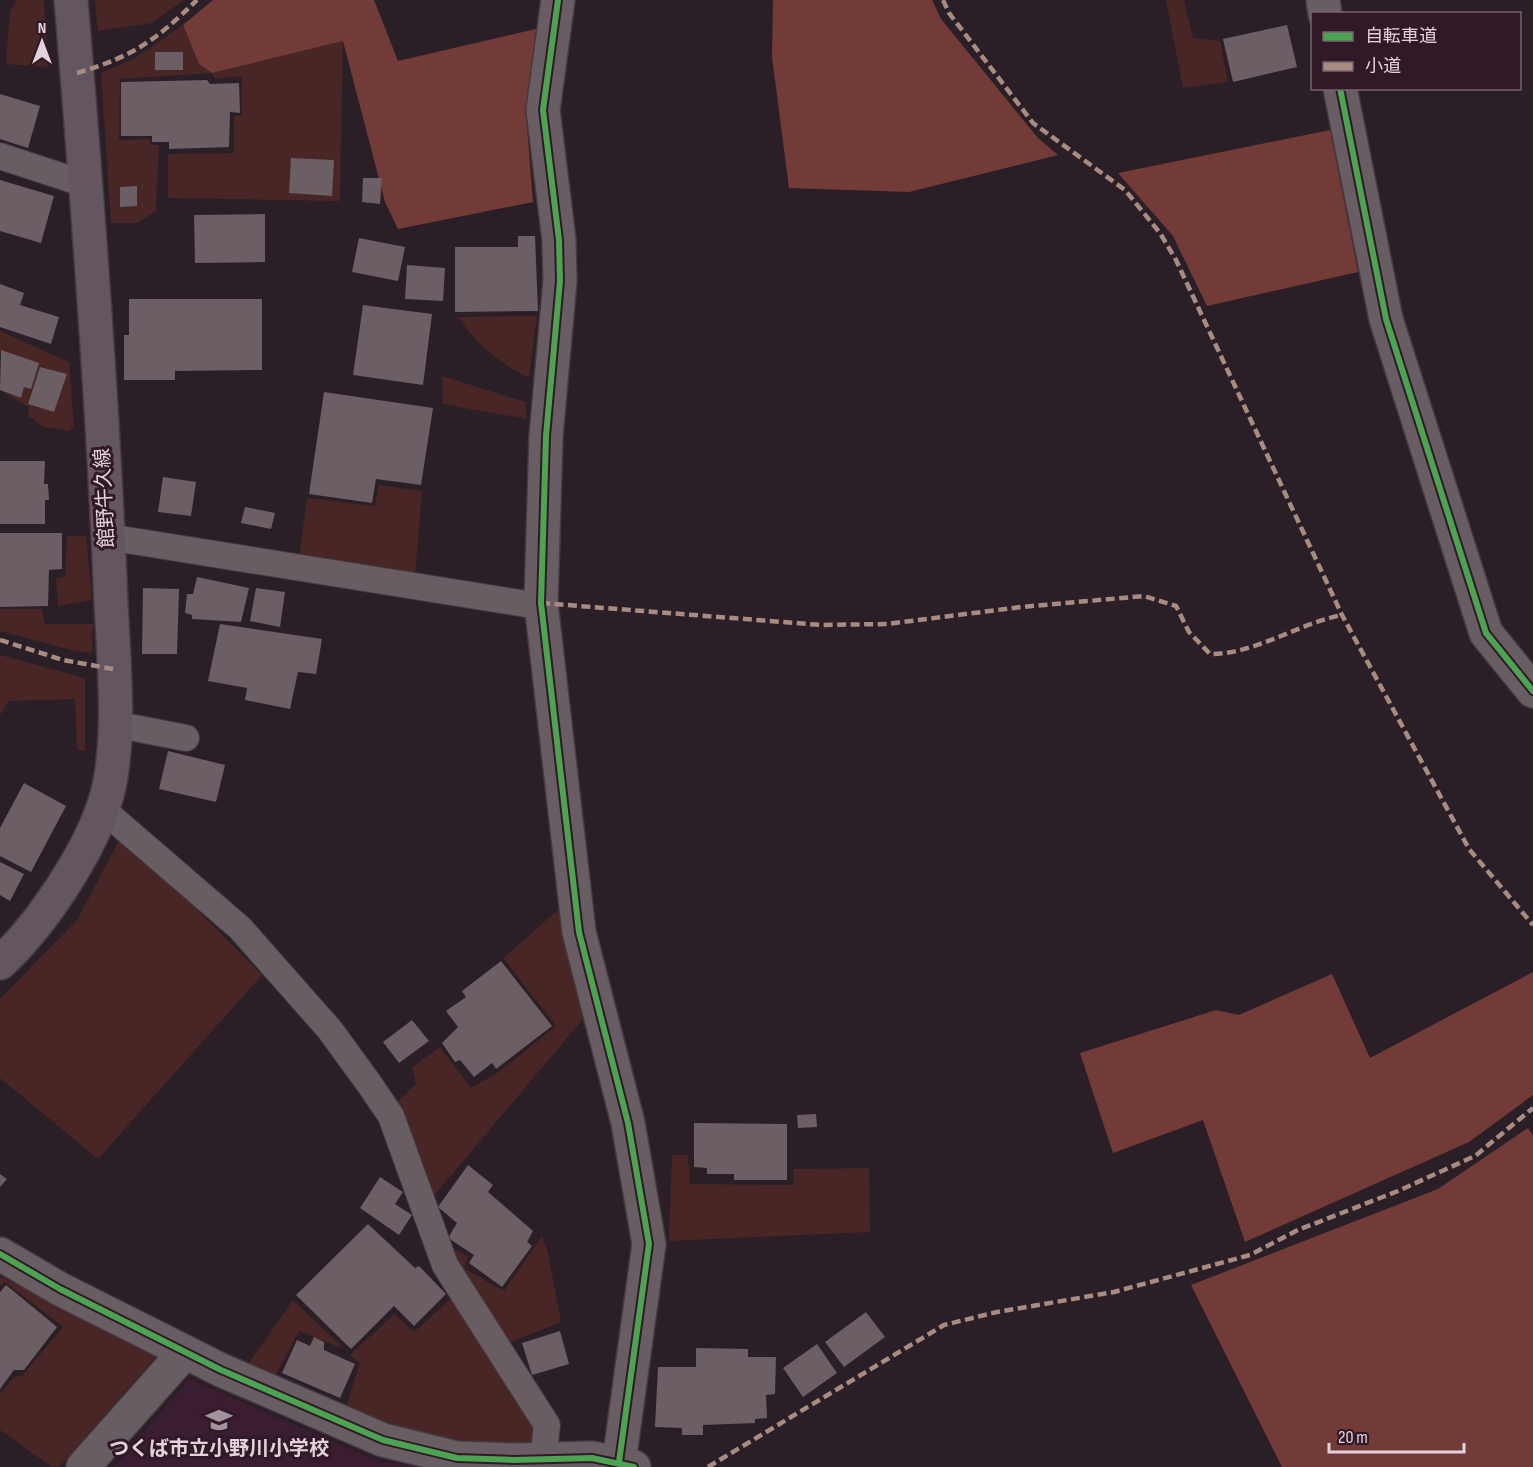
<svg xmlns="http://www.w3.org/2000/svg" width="1533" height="1467" font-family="'Sofia Sans Condensed','Noto Sans JP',sans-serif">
  <rect width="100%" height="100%" fill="#2b1f27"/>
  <path fill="#3a1d30" d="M189,1379L378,1461L421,1467H114Z"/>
  <g fill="#472625" fill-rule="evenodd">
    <path d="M17,0H44L48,67L6,64L10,11Z"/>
    <path d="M95,0H184L152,23L98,31Z"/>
    <path d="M1166,0H1184L1193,38L1220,41L1228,82L1183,88Z"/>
    <path d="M183,25L199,64L212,73L343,41L340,201L168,198V154L234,153V116H241L242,76L215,79L212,73L120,79L119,140L150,139V145H159L156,211L137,223H111L101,73L135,58Z"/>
    <path d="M537,316L529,378C497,361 479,347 458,317Z"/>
    <path d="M0,331L69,362L74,425L69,431L44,427L28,416L29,407L0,391L21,398L24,387L31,388L39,363L1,351L0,354ZM40,367L67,374L54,412L28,404Z"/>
    <path d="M442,376L525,402L527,419L443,404Z"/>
    <path d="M379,485L422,491L415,575L299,559L307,498L375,506Z"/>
    <path d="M67,536H86L92,600L58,606L56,578L65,577Z"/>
    <path d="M0,609H42L45,624H93L92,653L75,651L0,631Z"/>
    <path d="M0,655L85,678V751L77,749L75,699L9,701L0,715Z"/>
    <path d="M121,837L161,873L262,975L98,1159L0,1078V999L77,920Z"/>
    <path d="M558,910L583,1019L432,1198L398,1101L416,1084L412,1067L440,1047L471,1088L499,1072L556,1026L503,958Z"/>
    <path d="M672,1155H688L690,1184L794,1185L793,1169L869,1168L870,1232L669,1241Z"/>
    <path d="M542,1236L548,1253L561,1322L508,1343L477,1298L448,1245L468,1257L464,1268L504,1291Z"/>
    <path d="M0,1276L156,1356L60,1466L52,1467L0,1430V1394L15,1376H22L63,1327L5,1282L0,1287Z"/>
    <path d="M455,1295L537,1426L533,1447L463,1440L402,1430L346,1407L360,1363L350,1355L394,1314L414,1332Z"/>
    <path d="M293,1300L344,1349L299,1331L275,1376L248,1364Z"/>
  </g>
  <g fill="#733b38">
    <path d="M213,0H374L398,61L540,28L526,115L533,202L398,229L385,202L343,41L212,73L199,64L183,25Z"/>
    <path d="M773,0H932L941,19L1038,138L1058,155L909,192L789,188L772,57Z"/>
    <path d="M1330,130L1358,272L1207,306L1173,236L1118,173Z"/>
    <path d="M1533,972V1095L1469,1142L1245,1242L1203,1120L1113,1153L1080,1053L1216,1010L1239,1015L1332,974L1370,1058Z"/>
    <path d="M1528,1128L1533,1135V1467H1282L1191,1285L1438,1189Z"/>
  </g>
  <g fill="#6b5e64">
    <path d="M1287,25L1297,67L1233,82L1223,39Z"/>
    <rect x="155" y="52" width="28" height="18"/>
    <path d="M207,80L210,84L239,83L240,113L230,112L229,147L169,149V142H152V136H121V82Z"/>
    <path d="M0,94L40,106L28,148L0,139Z"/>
    <path d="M291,158L334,160L332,196L289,193Z"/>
    <path d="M363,178H382L380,204L362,202Z"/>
    <path d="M0,180L54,196L41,243L0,231Z"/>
    <path d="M137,186V206L120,207V187Z"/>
    <path d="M265,214V262L195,263L194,215Z"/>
    <path d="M518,236H535L538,311L455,312V247H518Z"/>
    <path d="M359,238L405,247L398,281L352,272Z"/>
    <path d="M407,265L445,268L443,301L405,299Z"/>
    <path d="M0,284L24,293L20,305L59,317L51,344L0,327Z"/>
    <path d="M129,299H262V370L175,371V380H124V335H129Z"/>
    <path d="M363,305L432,314L423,385L353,375Z"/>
    <path d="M1,350L39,363L31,389L24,387L21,398L0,390Z"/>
    <path d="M40,367L67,374L54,412L28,404Z"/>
    <path d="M324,392L433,408L421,485L376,479L372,503L309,494Z"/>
    <path d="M0,461H45L44,484H48L49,500H45V524H0Z"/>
    <path d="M163,477L196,482L191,516L158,512Z"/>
    <path d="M245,507L275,513L271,529L241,523Z"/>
    <path d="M0,533H62V569L49,570L48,606L0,607Z"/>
    <path d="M197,577L249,588L241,622L192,619V615L185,613L187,594H193Z"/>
    <path d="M143,588L179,589L177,654H142Z"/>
    <path d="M256,588L285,592L280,627L250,621Z"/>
    <path d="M220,624L322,639L316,674L298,672L290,709L245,700L247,688L208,681Z"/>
    <path d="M168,751L225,765L216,802L159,789Z"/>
    <path d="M24,783L66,806L31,872L0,856V828Z"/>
    <path d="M0,862L24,874L10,901L0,895Z"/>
    <path d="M501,961L552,1026L496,1069L492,1063L474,1077L460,1060L455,1062L442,1043L458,1027L446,1011L466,997L462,991Z"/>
    <path d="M412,1020L429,1041L399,1063L383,1042Z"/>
    <path d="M816,1114L817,1127L798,1128L797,1115Z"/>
    <path d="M694,1123L787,1124V1180H734V1174H707V1168L694,1167Z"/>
    <path d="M468,1165L493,1185L488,1192L533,1231L527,1242L532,1246L502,1287L469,1263L474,1255L448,1238L457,1223L438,1207Z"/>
    <path d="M0,1174L7,1179L0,1187Z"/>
    <path d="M380,1177L403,1192L395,1204L412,1215L399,1235L360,1208Z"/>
    <path d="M368,1224L415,1268L419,1266L446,1294L414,1326L394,1306L351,1349L296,1295Z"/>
    <path d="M6,1285L57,1327L24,1370H14L0,1389V1292Z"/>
    <path d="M866,1312L885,1337L844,1367L825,1342Z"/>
    <path d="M560,1331L569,1364L532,1375L522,1343Z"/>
    <path d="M314,1337L324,1342V1350L355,1364L340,1398L282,1373L297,1340L310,1346Z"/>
    <path d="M817,1344L837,1373L803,1397L783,1368Z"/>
    <path d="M696,1348L748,1349V1357H776L775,1394L766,1395L767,1418L755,1419V1423L703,1425V1435H682V1428L655,1427L658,1367H696Z"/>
  </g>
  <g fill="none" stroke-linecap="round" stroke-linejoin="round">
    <g stroke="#453941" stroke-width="28">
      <g id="lane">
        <path d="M0,156L85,184"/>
        <path d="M108,537L526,604L541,603"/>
        <path d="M114,724L186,738"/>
        <path d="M102,809L240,928L330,1030L370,1085L391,1116L445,1265L547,1425L543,1460"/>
      </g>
    </g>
    <g stroke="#453941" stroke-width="36">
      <g id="street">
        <path d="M558,0L543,110L559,240L560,281L546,436L541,603L579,932L628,1123L649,1244L619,1462"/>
        <path d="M1323,0L1325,14"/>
        <path d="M1340,88L1386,319L1486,633L1533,691"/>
        <path d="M0,1254L60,1289L221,1370L383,1440L457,1458L514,1460L592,1458L634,1467"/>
        <path d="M83,1467L185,1352"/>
      </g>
    </g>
    <g stroke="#453941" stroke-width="36">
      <path id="secondary" d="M0,963C41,926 92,849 107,795C123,735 112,644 110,580C102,387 87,193 71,0"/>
    </g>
    <use href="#lane" stroke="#675d63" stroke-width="26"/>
    <use href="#street" stroke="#675d63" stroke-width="33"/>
    <use href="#secondary" stroke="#635660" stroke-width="33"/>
    <g stroke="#a88b81" stroke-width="4.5" stroke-dasharray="9 4.5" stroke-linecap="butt">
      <path d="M943,0L949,13L1033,123L1125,190L1160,233L1176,260L1342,615L1469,849L1533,925"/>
      <path d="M77,73C134,56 155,41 197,0"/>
      <path d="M541,603L821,625L887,624L1021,607L1144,596L1176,606L1189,632L1210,654C1256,654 1297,624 1342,615"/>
      <path d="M0,640L63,660L113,669"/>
      <path d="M708,1467L944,1325L997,1312L1114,1292L1250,1255L1298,1230L1398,1191L1475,1156L1533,1108"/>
    </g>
    <g stroke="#311928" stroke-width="10">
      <g id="cycleway">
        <path d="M558,0L543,110L559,240L560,281L546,436L541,603L579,932L628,1123L649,1244L619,1462"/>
        <path d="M1340,88L1386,319L1486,633L1533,691"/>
        <path d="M0,1254L60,1289L221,1370L383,1440L457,1458L514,1460L592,1458L634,1467"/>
      </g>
    </g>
    <use href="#cycleway" stroke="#4ca352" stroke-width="6"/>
  </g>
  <defs>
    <g id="school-bare" transform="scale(2.07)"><path d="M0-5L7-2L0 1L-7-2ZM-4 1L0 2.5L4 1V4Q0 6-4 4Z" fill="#a3939d" stroke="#311928" stroke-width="2.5" paint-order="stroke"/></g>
  </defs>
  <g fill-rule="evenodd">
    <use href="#school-bare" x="219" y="1420"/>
  </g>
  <g text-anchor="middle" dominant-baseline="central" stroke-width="6" stroke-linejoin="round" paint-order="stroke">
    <g font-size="20" fill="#e3d2dc" stroke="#311928">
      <text transform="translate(105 498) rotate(-93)">館野牛久線</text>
    </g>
    <g font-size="20" font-weight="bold" fill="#e3d2dc" stroke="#311928">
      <text x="219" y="1449">つくば市立小野川小学校</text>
    </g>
  </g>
  <rect x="1311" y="12" width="210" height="78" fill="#311928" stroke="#786370" stroke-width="1.5"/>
  <rect x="1323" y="32" width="30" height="9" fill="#4ca352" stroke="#786370" stroke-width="1.5"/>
  <text x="1365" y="42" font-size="18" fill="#e3d2dc">自転車道</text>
  <rect x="1323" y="62" width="30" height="9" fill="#a88b81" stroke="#786370" stroke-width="1.5"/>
  <text x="1365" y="72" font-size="18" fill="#e3d2dc">小道</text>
  <g transform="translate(42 42)" stroke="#311928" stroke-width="4.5" paint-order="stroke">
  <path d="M0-4.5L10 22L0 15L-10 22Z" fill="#e3d2dc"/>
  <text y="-9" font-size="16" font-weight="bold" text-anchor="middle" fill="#e3d2dc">N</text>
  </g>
  <path d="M1329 1443v9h135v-9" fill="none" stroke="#e3d2dc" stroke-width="3"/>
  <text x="1338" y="1443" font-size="18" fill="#e3d2dc" stroke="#311928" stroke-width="4.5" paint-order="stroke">20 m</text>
</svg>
